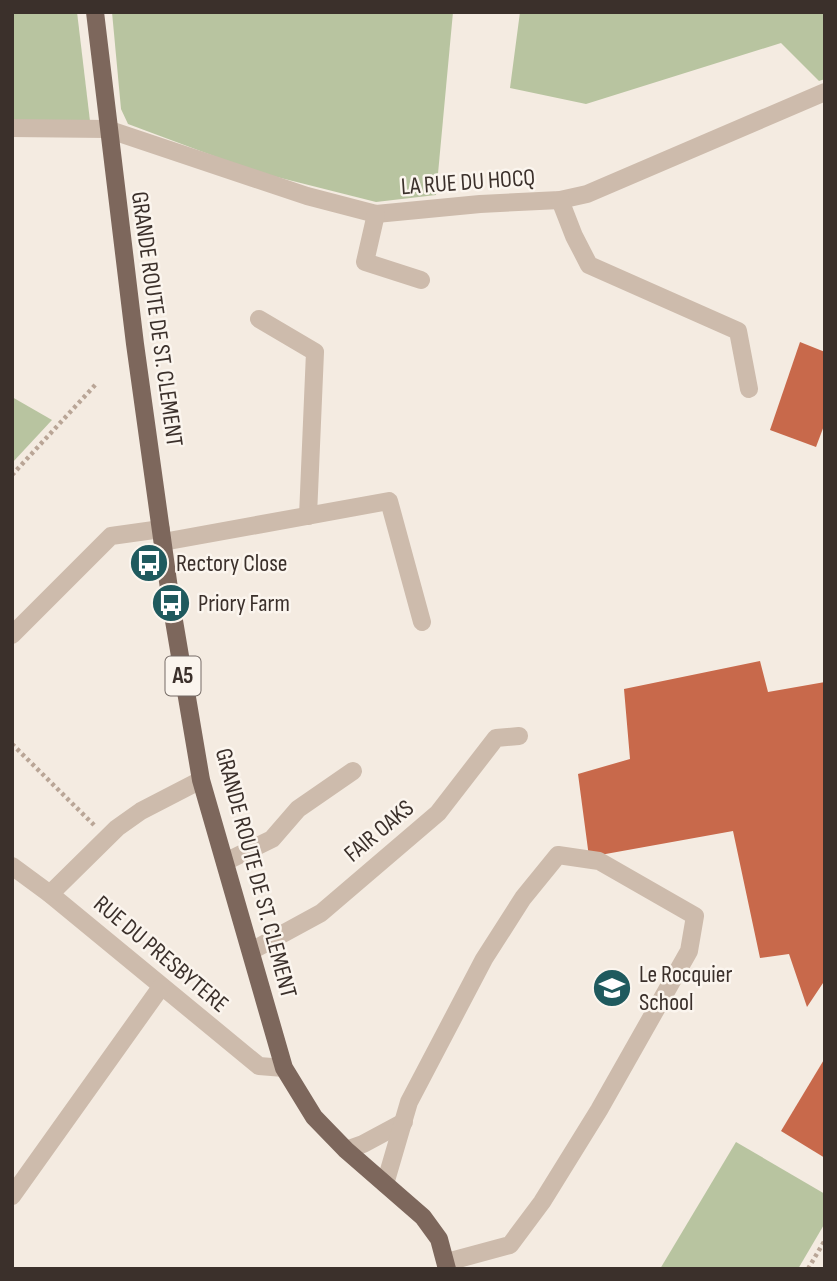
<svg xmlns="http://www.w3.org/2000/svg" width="837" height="1281" font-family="'Sofia Sans Condensed',sans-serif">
  <rect width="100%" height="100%" fill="#f4ebe1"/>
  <g fill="#b8c4a0">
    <path d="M12,12H77L90,121H12Z"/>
    <path d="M112,12H453L436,195L376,202L257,172L128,124L121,109Z"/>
    <path d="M520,12H825V79L819,81L781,43L586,104L510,88Z"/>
    <path d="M12,397L52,420L12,463Z"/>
    <path d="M736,1142L825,1194V1223L798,1269H660Z"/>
  </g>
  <g fill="#c8694b">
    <path d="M800,342L825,352V423L816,447L770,430Z"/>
    <path d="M760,661L768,692L825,682V980L807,1007L789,954L760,958L733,831L589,857L578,774L630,759L624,689Z"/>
    <path d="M825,1058V1158L781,1131Z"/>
  </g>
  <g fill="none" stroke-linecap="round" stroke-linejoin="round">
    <g stroke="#b9a596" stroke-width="4.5" stroke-dasharray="3.5 3.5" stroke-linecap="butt">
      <path d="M12,475L97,383"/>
      <path d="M12,744L94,825"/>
      <path d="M808,1269L825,1240"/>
    </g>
    <g stroke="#cdbbac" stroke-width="18">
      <path d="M12,128L107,129L307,196L376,214L480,204L560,200L587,194L825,92"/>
      <path d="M560,200L574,236L589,265L738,331L749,389"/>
      <path d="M376,214L365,262L421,280"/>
      <path d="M259,319L315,352L308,516"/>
      <path d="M163,542L389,501L422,622"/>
      <path d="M12,635L111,536L161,529"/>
      <path d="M225,862L272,839L298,809L353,771"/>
      <path d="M12,866L50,894L259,1066L284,1068"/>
      <path d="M50,894L117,828L141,811L201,780"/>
      <path d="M251,951L321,913L438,813L496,738L519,736"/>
      <path d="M346,1150L363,1144L404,1122"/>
      <path d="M385,1184L409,1102L484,959L523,898L558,855L599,861L695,916L689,951L599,1110L542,1202L510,1245L447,1262"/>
      <path d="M12,1196L161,987"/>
    </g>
    <path stroke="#7d675c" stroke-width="18" d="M95,12L135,344L171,603L201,780L284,1068L314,1117L346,1150L423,1217L439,1239L447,1269"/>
  </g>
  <defs>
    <g id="bus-disc" transform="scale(2.0125)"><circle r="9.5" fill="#1f5a5e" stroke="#fbf5ee"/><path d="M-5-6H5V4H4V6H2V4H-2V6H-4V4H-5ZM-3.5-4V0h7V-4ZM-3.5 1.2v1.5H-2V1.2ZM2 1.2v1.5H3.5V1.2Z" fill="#fff"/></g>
    <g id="school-disc" transform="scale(2.0125)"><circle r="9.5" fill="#1f5a5e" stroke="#fbf5ee"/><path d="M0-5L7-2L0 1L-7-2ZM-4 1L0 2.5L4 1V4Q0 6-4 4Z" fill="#fff"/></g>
  </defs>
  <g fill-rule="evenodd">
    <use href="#bus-disc" x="149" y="563"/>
    <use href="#bus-disc" x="171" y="603"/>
    <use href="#school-disc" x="612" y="988"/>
  </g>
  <g text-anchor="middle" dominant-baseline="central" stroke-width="5" stroke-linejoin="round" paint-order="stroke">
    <rect fill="#fbf5ee" stroke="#756b66" stroke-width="2" x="165.5" y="656.5" width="35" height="39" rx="5"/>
    <g font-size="23" font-weight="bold" fill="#3b302b">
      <text x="183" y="676">A5</text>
    </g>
    <g font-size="24" fill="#3b302b" stroke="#fbf5ee">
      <text transform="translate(468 182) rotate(-4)">LA RUE DU HOCQ</text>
      <text transform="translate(157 319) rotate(82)">GRANDE ROUTE DE ST. CLEMENT</text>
      <text transform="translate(379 831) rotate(-40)">FAIR OAKS</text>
      <text transform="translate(256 873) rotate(75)">GRANDE ROUTE DE ST. CLEMENT</text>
      <text transform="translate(161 954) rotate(40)">RUE DU PRESBYTERE</text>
    </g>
    <g font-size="24" fill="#3b302b" stroke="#fbf5ee" text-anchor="start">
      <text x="176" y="563">Rectory Close</text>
      <text x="198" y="603">Priory Farm</text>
      <text x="639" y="974">Le Rocquier<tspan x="639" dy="28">School</tspan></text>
    </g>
  </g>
  <rect width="837" height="1281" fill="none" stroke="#3b302b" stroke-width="28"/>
</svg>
